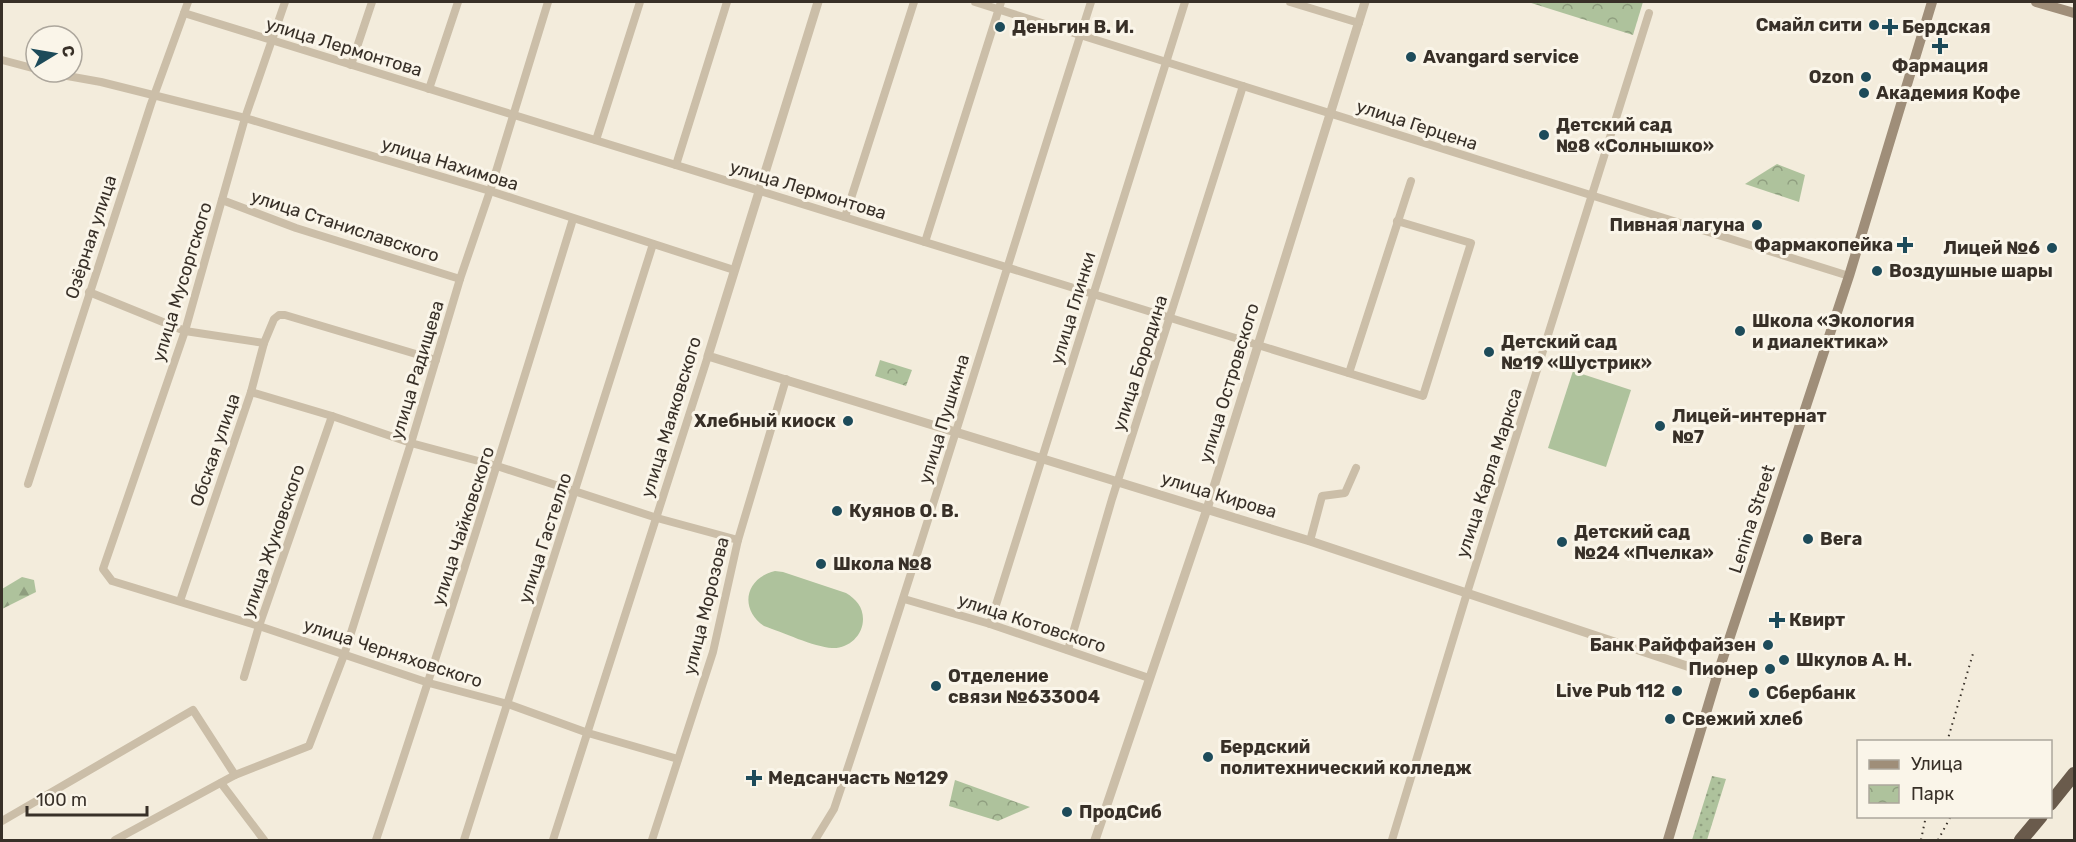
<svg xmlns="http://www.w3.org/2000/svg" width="2076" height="842" font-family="Rubik,sans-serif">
  <defs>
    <pattern id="grass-dots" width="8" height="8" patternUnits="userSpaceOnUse" patternTransform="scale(1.5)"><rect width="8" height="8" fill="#aec29c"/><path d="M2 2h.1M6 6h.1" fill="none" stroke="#8f9e7f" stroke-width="1.8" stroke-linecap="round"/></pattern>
    <pattern id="forest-firs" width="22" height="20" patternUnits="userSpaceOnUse" patternTransform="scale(1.5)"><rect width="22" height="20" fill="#aec29c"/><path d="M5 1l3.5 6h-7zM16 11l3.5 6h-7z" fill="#8f9e7f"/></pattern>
    <pattern id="park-crowns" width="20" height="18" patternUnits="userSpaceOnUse" patternTransform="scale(1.5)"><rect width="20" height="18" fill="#aec29c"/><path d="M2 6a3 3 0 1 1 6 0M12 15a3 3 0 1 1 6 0" fill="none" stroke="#8f9e7f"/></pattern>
  </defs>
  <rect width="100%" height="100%" fill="#f3ecdc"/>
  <path fill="url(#grass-dots)" d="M1712,776L1726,779L1707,840H1692Z"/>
  <path fill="url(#forest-firs)" d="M22,577L34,580L36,592L2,609V589Z"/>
  <g fill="url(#park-crowns)">
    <path d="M1528,2H1643L1633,35Z"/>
    <path d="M1777,164L1805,175L1799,202L1745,184Z"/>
    <path d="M880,360L912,370L906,386L875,376Z"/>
    <path d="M955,780L1030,807L998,821L949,806Z"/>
  </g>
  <g fill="#aec29c">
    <path d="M1573,371L1631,390L1606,467L1548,448Z"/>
    <path d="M775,571L783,572L846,593C856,599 863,607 863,619C863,636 848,649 832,648C814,647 782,632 764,626C739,609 745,578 775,571Z"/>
  </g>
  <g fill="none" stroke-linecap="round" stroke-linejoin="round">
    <g stroke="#cbbea8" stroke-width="8">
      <path d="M285,2L245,118L185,331L103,569L112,581L259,626L429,683L508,704L588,733L678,759"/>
      <path d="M975,2L1849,276"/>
      <path d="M1290,2L1359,23"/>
      <path d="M184,13L1423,396L1471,243L1397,221"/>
      <path d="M2,60L36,69"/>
      <path d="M351,65L372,2"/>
      <path d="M45,72L101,82L245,118L490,191L734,270"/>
      <path d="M429,89L458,2"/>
      <path d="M596,140L640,2"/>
      <path d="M676,165L727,2"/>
      <path d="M222,200L296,228L460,279"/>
      <path d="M845,217L914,2"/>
      <path d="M925,242L1001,2"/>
      <path d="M89,292L185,331L264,343"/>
      <path d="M1349,373L1411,181"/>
      <path d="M251,392L332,416L411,443L497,466L657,518L738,540"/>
      <path d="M28,484L151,104L188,2"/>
      <path d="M1310,541L1322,496L1345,493L1356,468"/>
      <path d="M904,599L990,624L1149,678"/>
      <path d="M180,601L251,392L264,343L274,319L279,315H285L436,360"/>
      <path d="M990,624L1185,2"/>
      <path d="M1068,650L1112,499L1243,86"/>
      <path d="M244,677L259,626L332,416"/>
      <path d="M221,783L264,840"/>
      <path d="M2,821L193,710L235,775"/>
      <path d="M115,840L235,775L309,746L344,655L411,443L460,279L490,191L548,2"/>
      <path d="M376,840C445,634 509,427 573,219"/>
      <path d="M464,840L653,244"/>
      <path d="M553,840L708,356"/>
      <path d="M652,840L713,652L738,540L786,379"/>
      <path d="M815,840L834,809C924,542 1005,271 1091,2"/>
      <path d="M1392,840L1467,593L1649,13"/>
    </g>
    <g stroke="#cbbea8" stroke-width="9">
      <path d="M818,2L708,356L1310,541L1717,676"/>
      <path d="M1095,840L1207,509L1365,2"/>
    </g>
    <g stroke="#9f8e79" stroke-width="10">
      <path d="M2036,2L2074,13"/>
      <path d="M1668,840L1717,676L1849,276L1932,2"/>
    </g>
    <g stroke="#6a5b4c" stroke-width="14">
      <path d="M2050,804L2074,774"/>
      <path d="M2021,840L2041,816"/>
    </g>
    <g stroke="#383028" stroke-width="2" stroke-dasharray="1.5 4.5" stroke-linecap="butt">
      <path d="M1947,742L1974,650"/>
      <path d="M1921,840L1926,816"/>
      <path d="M1938,840L1951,816"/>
    </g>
  </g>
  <g fill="#1d4b5a" stroke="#faf5e9" stroke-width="2">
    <circle cx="1874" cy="25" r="6"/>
    <circle cx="1000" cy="27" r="6"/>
    <path d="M1887 18h6v6h6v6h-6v6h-6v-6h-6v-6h6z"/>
    <path d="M1937 37h6v6h6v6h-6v6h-6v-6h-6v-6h6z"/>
    <circle cx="1411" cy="57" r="6"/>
    <circle cx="1866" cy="77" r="6"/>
    <circle cx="1864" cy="93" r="6"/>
    <circle cx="1544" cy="135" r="6"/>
    <circle cx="1757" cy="225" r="6"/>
    <path d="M1902 236h6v6h6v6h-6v6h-6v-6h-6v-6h6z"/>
    <circle cx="2052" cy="248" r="6"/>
    <circle cx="1877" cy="271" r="6"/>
    <circle cx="1740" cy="331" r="6"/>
    <circle cx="1489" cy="352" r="6"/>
    <circle cx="848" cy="421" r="6"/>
    <circle cx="1660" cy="426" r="6"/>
    <circle cx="837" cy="511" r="6"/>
    <circle cx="1808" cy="539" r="6"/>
    <circle cx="1562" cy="542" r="6"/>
    <circle cx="821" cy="564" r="6"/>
    <path d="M1774 611h6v6h6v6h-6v6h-6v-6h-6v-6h6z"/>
    <circle cx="1768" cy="645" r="6"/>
    <circle cx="1784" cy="660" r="6"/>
    <circle cx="1770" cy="669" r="6"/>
    <circle cx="936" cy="686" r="6"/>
    <circle cx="1677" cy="691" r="6"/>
    <circle cx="1754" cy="693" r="6"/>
    <circle cx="1670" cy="719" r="6"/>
    <circle cx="1208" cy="757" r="6"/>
    <path d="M751 769h6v6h6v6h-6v6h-6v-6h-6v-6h6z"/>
    <circle cx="1067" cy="812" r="6"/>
  </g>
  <g text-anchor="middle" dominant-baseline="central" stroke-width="6" stroke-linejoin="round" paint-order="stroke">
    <g font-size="18" font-weight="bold" fill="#383028" stroke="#faf5e9" text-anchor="start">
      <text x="1862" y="25" text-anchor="end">Смайл сити</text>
      <text x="1012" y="27">Деньгин В. И.</text>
      <text x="1902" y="27">Бердская</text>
      <text x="1423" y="57">Avangard service</text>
      <text x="1940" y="66" text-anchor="middle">Фармация</text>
      <text x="1854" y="77" text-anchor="end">Ozon</text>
      <text x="1876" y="93">Академия Кофе</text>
      <text x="1556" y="125">Детский сад<tspan x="1556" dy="21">№8 «Солнышко»</tspan></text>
      <text x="1745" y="225" text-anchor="end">Пивная лагуна</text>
      <text x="1893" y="245" text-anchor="end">Фармакопейка</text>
      <text x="2040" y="248" text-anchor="end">Лицей №6</text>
      <text x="1889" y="271">Воздушные шары</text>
      <text x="1752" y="321">Школа «Экология<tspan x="1752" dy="21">и диалектика»</tspan></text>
      <text x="1501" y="342">Детский сад<tspan x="1501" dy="21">№19 «Шустрик»</tspan></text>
      <text x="1672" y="416">Лицей-интернат<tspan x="1672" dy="21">№7</tspan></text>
      <text x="836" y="421" text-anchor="end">Хлебный киоск</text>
      <text x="849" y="511">Куянов О. В.</text>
      <text x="1574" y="532">Детский сад<tspan x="1574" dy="21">№24 «Пчелка»</tspan></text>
      <text x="1820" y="539">Вега</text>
      <text x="833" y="564">Школа №8</text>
      <text x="1789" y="620">Квирт</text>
      <text x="1756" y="645" text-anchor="end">Банк Райффайзен</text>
      <text x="1796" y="660">Шкулов А. Н.</text>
      <text x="1758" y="669" text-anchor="end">Пионер</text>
      <text x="948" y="676">Отделение<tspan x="948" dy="21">связи №633004</tspan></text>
      <text x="1665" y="691" text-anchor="end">Live Pub 112</text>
      <text x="1766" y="693">Сбербанк</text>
      <text x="1682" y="719">Свежий хлеб</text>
      <text x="1220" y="747">Бердский<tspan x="1220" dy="21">политехнический колледж</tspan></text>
      <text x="768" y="778">Медсанчасть №129</text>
      <text x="1079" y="812">ПродСиб</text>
    </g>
    <g font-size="18" fill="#383028" stroke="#faf5e9">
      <text transform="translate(344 47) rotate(17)">улица Лермонтова</text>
      <text transform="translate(1417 125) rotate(18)">улица Герцена</text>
      <text transform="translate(450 164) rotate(17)">улица Нахимова</text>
      <text transform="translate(808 190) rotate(17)">улица Лермонтова</text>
      <text transform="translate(345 226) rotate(18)">улица Станиславского</text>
      <text transform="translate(91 237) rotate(-72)">Озёрная улица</text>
      <text transform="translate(182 282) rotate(-73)">улица Мусоргского</text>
      <text transform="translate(1073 308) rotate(-73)">улица Глинки</text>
      <text transform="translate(1140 363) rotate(-72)">улица Бородина</text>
      <text transform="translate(417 370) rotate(-73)">улица Радищева</text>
      <text transform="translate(1229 383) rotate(-73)">улица Островского</text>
      <text transform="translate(671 417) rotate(-73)">улица Маяковского</text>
      <text transform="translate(944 419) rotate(-73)">улица Пушкина</text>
      <text transform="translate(215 450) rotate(-71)">Обская улица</text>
      <text transform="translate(1489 473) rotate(-72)">улица Карла Маркса</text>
      <text transform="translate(1219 495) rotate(17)">улица Кирова</text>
      <text transform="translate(1752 519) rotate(-72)">Lenina Street</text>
      <text transform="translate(463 526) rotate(-72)">улица Чайковского</text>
      <text transform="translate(545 538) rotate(-72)">улица Гастелло</text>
      <text transform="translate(273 541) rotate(-71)">улица Жуковского</text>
      <text transform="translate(706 606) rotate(-76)">улица Морозова</text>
      <text transform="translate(1032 623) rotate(18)">улица Котовского</text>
      <text transform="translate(393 653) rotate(18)">улица Черняховского</text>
    </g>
  </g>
  <rect width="2076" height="842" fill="none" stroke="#383028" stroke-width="6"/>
  <rect x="1857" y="740" width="195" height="78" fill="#faf5e9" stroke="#aca69c" stroke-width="1.5"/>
  <rect x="1869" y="760" width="30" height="9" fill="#9f8e79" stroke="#aca69c" stroke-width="1.5"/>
  <text x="1911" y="770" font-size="18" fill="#383028">Улица</text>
  <rect x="1869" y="785" width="30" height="18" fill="url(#park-crowns)" stroke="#aca69c" stroke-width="1.5"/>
  <text x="1911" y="800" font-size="18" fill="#383028">Парк</text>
  <g transform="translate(54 54) rotate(79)"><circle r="28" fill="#faf5e9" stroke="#aca69c" stroke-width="1.5"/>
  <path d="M0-4.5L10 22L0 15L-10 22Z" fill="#1d4b5a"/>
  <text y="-9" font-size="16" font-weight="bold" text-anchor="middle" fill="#383028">С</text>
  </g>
  <path d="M27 806v9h120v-9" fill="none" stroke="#383028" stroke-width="3"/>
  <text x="36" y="806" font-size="18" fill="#383028" stroke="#faf5e9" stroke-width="4.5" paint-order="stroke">100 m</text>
</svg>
